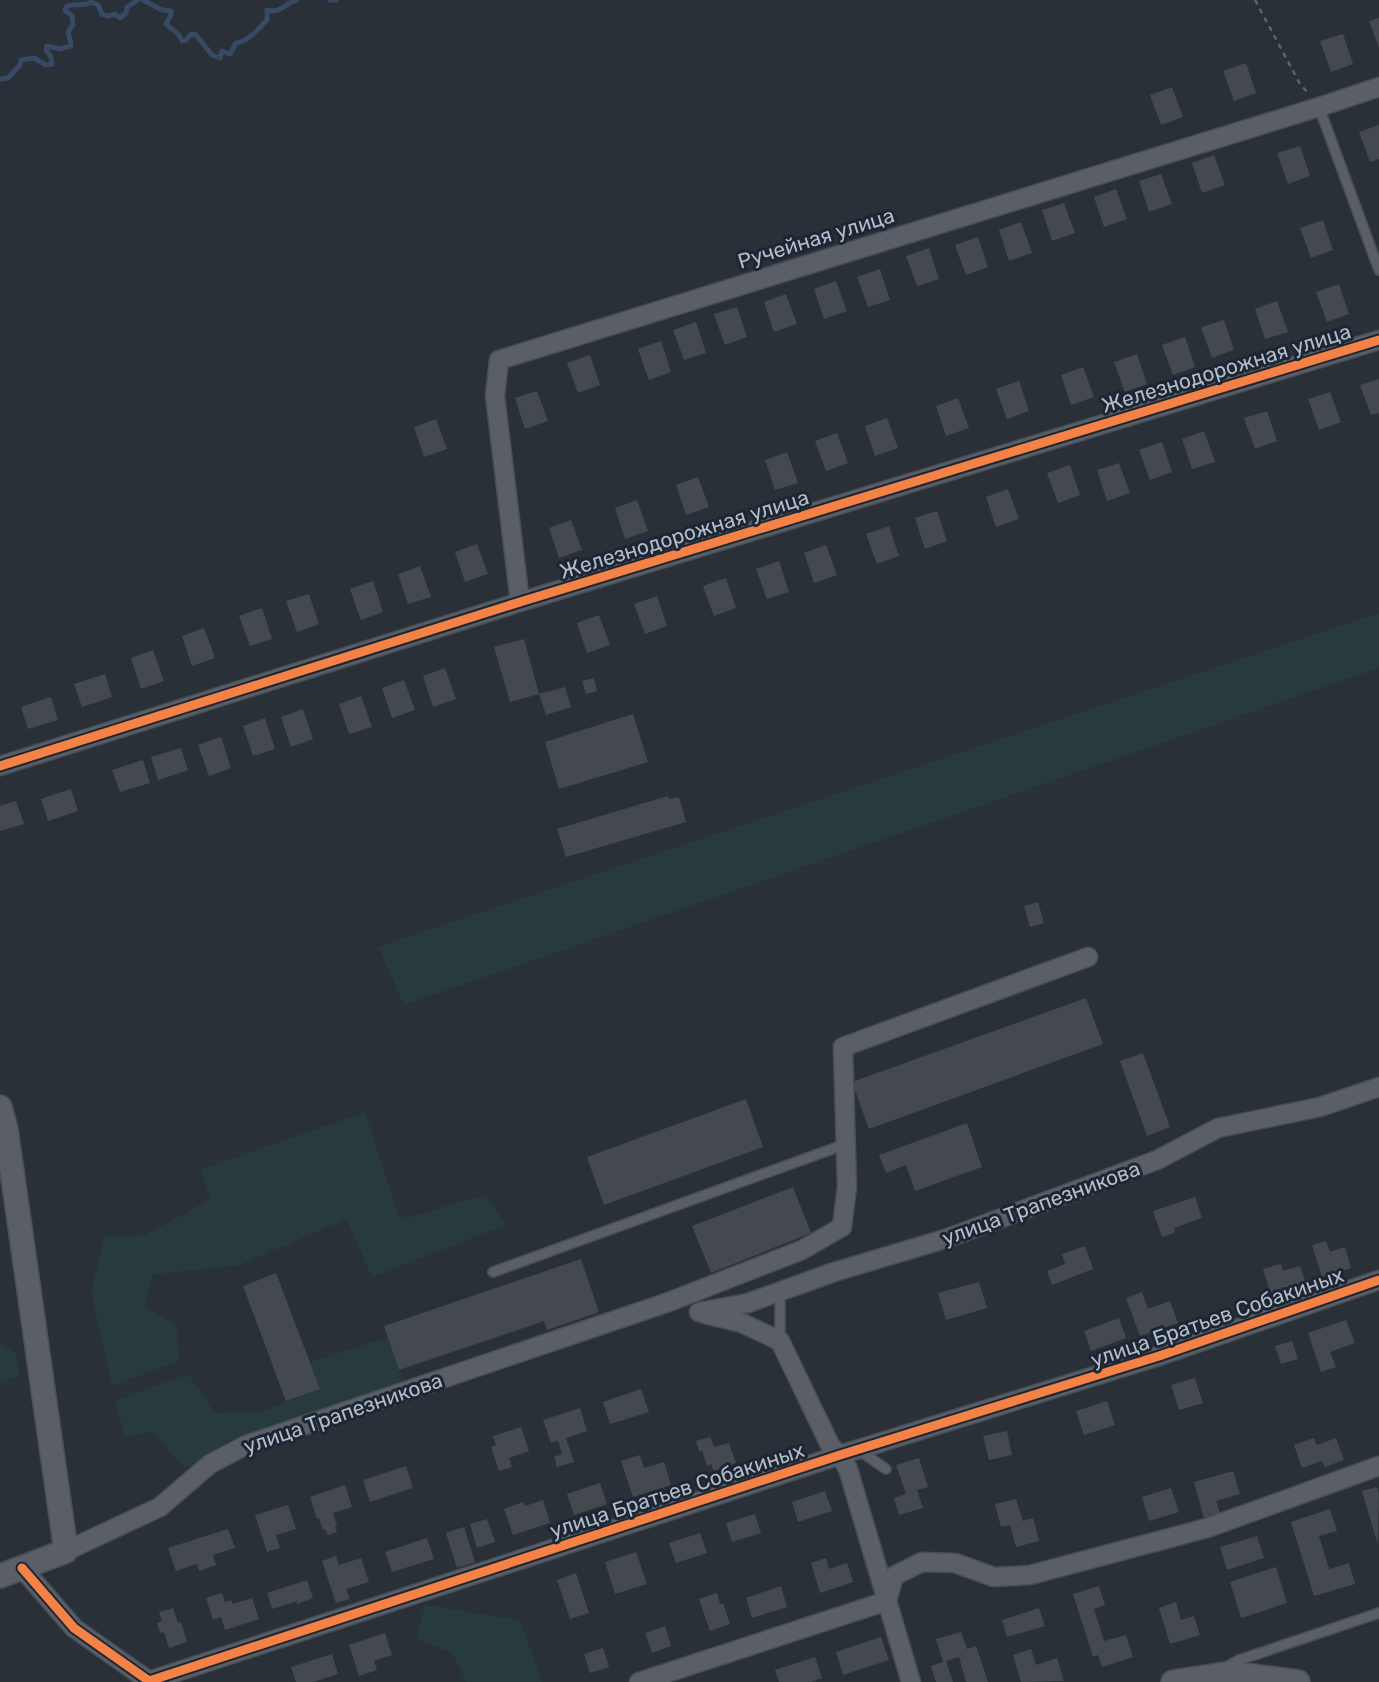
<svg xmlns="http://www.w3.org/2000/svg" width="1379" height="1682" font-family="Rubik,sans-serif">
  <rect width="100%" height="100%" fill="#2a3038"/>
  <g fill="#273a3e">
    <path d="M1379,613V668L404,1005L378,947Z"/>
    <path d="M365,1112L400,1220L485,1195L506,1225L372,1277L346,1219L237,1266L153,1274L145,1307L177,1325L179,1361L112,1386L91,1291L105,1236L145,1235L211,1199L200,1170Z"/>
    <path d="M388,1337L399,1370L405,1380L231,1440L185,1469L153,1432L125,1437L115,1401L188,1374L215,1413L261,1412L320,1389L310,1362Z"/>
    <path d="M0,1344L15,1352L20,1375L0,1383Z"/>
    <path d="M425,1605L520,1620L542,1682H466L452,1653L416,1639Z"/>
  </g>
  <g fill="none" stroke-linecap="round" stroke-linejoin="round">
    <g stroke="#384963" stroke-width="5">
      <path d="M143,0L162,10L171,11V15L166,24L179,35L182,41L186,40L191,34L196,35L212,55L220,58L222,51L230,54L236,43C248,42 259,28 267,20V10C281,14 285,3 297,0"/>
      <path d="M330,0H336"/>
      <path d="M0,79L8,78L20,65L21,60L34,58L46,65L52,64L51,57L46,50L47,46L59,49L71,46C71,35 64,35 73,25L72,16L65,10L67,6C76,3 84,7 91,2L98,5L102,14L107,16L115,14L120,18L126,13L127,7L138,0"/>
    </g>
  </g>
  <g fill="#444950">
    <path d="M1379,18V48L1369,21Z"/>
    <path d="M1343,34L1353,64L1331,72L1320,41Z"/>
    <path d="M1246,63L1256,93L1234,101L1223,71Z"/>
    <path d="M1172,87L1183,117L1161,125L1150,95Z"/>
    <path d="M1379,125V159L1370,162L1359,132Z"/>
    <path d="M1300,146L1310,176L1288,184L1277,153Z"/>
    <path d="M1214,155L1225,185L1202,193L1192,163Z"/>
    <path d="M1161,174L1172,204L1149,212L1139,181Z"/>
    <path d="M1116,189L1127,219L1104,227L1094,197Z"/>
    <path d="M1064,203L1075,233L1052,241L1042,210Z"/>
    <path d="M1323,220L1333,250L1311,258L1300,228Z"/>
    <path d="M1021,222L1032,253L1009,261L999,230Z"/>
    <path d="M978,237L988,267L966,275L955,245Z"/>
    <path d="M929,248L939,279L917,286L906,256Z"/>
    <path d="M880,269L890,300L868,307L857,277Z"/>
    <path d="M836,281L847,311L824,319L814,289Z"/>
    <path d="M1339,284L1349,314L1327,322L1316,292Z"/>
    <path d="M786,294L797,324L774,332L764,302Z"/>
    <path d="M1277,301L1288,332L1265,339L1255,309Z"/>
    <path d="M737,307L747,337L725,345L714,314Z"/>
    <path d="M1224,320L1234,350L1212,358L1201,327Z"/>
    <path d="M696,322L706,353L684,360L673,330Z"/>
    <path d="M1185,337L1195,367L1173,375L1162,345Z"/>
    <path d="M661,341L671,372L649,380L638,349Z"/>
    <path d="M1137,354L1147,384L1125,392L1114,362Z"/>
    <path d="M590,355L600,385L578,393L567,363Z"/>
    <path d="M1083,367L1094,397L1071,405L1061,375Z"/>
    <path d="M1379,379V413L1371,415L1360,385Z"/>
    <path d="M1019,381L1029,411L1007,419L996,389Z"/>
    <path d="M537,391L548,421L525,429L515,398Z"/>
    <path d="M1330,392L1341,422L1319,430L1308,399Z"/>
    <path d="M958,398L969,428L946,436L936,406Z"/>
    <path d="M1267,411L1277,441L1255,449L1244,418Z"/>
    <path d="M887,418L898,448L875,456L865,426Z"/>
    <path d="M436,419L447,449L424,457L414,427Z"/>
    <path d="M1204,431L1215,462L1192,469L1182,439Z"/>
    <path d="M837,433L848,463L826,471L815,441Z"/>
    <path d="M1162,442L1172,472L1150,480L1139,450Z"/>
    <path d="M787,452L798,483L775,490L765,460Z"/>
    <path d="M1119,463L1130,493L1107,501L1097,470Z"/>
    <path d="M1070,465L1080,495L1058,503L1047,473Z"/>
    <path d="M698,477L709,507L686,515L676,485Z"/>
    <path d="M1008,489L1019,519L996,527L986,497Z"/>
    <path d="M637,500L648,531L625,539L615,508Z"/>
    <path d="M937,511L947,541L925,549L915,518Z"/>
    <path d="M571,520L582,550L559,558L549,528Z"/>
    <path d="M889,526L899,556L877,564L866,534Z"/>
    <path d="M477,544L488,574L465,582L455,552Z"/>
    <path d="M826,545L837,575L814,583L804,553Z"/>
    <path d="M779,561L789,592L767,599L756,569Z"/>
    <path d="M420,566L431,597L408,604L398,574Z"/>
    <path d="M726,578L736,608L714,616L703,586Z"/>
    <path d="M373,581L383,612L361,620L350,589Z"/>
    <path d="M309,594L319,624L297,632L286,601Z"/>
    <path d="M657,596L667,626L645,634L634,604Z"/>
    <path d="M262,608L272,639L250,646L239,616Z"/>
    <path d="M599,615L610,645L587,653L577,623Z"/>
    <path d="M204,628L215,658L192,666L182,636Z"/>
    <path d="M524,639L539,694L510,702L494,647Z"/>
    <path d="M153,650L164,681L141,689L131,658Z"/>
    <path d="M445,668L456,699L433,707L423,676Z"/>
    <path d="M105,674L112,697L82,707L74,684Z"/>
    <path d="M594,678L597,691L586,694L582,681Z"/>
    <path d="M404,680L415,710L392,718L382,688Z"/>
    <path d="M565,687L571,707L546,715L539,694Z"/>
    <path d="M361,696L372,727L349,734L339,704Z"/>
    <path d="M51,697L58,720L28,729L21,707Z"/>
    <path d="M303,709L313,739L291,747L281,717Z"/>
    <path d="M633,714L648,762L559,789L545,742Z"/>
    <path d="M265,718L275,749L253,756L243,726Z"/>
    <path d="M221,737L231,768L209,776L198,745Z"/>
    <path d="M181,748L188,770L158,780L151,757Z"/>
    <path d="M143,760L150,783L120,792L112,770Z"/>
    <path d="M71,789L78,811L48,821L41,799Z"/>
    <path d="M668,796L669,799L679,797L686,822L566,857L557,829Z"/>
    <path d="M16,801L24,824L0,831V806Z"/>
    <path d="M1038,902L1044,923L1030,927L1024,906Z"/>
    <path d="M1086,998L1103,1044L869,1129L852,1082Z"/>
    <path d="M1143,1053L1170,1127L1147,1136L1120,1061Z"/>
    <path d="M746,1099L763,1147L604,1205L587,1157Z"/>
    <path d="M967,1123L982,1167L915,1191L906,1165L886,1173L879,1155Z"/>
    <path d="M793,1187L811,1233L711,1273L692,1226Z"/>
    <path d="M1195,1197L1202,1218L1174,1228L1175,1233L1162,1237L1153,1211Z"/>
    <path d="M1326,1241L1330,1252L1345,1247L1351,1268L1322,1277L1312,1245Z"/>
    <path d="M1085,1246L1093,1269L1052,1285L1047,1271L1065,1264L1062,1254Z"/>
    <path d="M581,1259L599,1312L547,1330L544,1321L399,1370L384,1326Z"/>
    <path d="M1281,1264L1283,1271L1300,1266L1306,1284L1271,1295L1263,1269Z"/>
    <path d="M276,1273L320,1389L286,1401L243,1286Z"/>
    <path d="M979,1282L987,1308L946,1320L938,1293Z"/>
    <path d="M1142,1292L1148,1309L1170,1301L1178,1323L1140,1336L1126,1298Z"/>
    <path d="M1119,1318L1126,1338L1091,1351L1084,1331Z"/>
    <path d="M1346,1320L1355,1343L1330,1352L1336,1367L1321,1372L1308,1333Z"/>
    <path d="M1292,1341L1298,1359L1281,1364L1275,1346Z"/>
    <path d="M1195,1378L1203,1403L1179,1410L1171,1385Z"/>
    <path d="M641,1389L649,1412L610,1424L603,1402Z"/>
    <path d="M1107,1401L1115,1425L1084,1435L1076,1411Z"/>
    <path d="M580,1408L587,1431L566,1438L574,1462L557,1467L554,1457L562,1454L558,1440L551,1443L543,1420Z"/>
    <path d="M521,1427L529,1451L509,1458L512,1467L499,1471L491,1447L496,1445L493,1436Z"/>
    <path d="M1007,1431L1012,1455L989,1460L983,1436Z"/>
    <path d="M710,1437L714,1447L729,1443L736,1463L714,1471L711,1464L707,1466L702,1450L699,1452L696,1441Z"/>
    <path d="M1314,1438L1317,1445L1336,1438L1344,1460L1325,1467L1322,1461L1302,1468L1294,1445Z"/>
    <path d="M640,1455L644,1468L664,1462L671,1485L633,1497L621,1461Z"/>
    <path d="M919,1458L928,1487L917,1490L923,1508L899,1515L894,1498L906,1494L896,1465Z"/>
    <path d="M406,1466L413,1488L370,1502L363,1480Z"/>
    <path d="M1233,1471L1240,1494L1216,1501L1220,1513L1204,1518L1194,1482Z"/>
    <path d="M600,1483L607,1504L574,1515L567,1494Z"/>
    <path d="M345,1485L352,1507L333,1513L337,1525L335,1526L337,1532L328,1535L325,1529L323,1530L319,1518L317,1519L310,1497Z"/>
    <path d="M1377,1487L1379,1494L1378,1545L1362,1491Z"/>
    <path d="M1171,1488L1179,1512L1149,1521L1142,1497Z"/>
    <path d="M825,1491L832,1511L798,1522L792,1502Z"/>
    <path d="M1016,1499L1023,1521L1033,1518L1039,1541L1016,1547L1010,1525L1001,1527L995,1504Z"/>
    <path d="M543,1500L550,1523L513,1535L504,1509L523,1502L525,1506Z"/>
    <path d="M288,1505L296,1529L276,1535L280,1548L267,1552L255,1515Z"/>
    <path d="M1330,1509L1337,1531L1319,1536L1329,1569L1349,1563L1355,1584L1314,1596L1291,1522Z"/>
    <path d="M755,1514L761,1533L732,1542L726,1523Z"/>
    <path d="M487,1519L495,1542L477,1548L470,1524Z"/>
    <path d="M464,1527L475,1562L457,1568L446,1533Z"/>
    <path d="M228,1529L235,1548L213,1555L216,1565L199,1571L197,1564L176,1571L168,1548Z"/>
    <path d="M700,1533L707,1553L676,1563L669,1543Z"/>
    <path d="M1257,1536L1264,1558L1227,1570L1220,1547Z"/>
    <path d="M427,1538L434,1559L392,1572L385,1552Z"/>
    <path d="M636,1552L647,1584L615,1594L605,1562Z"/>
    <path d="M336,1556L339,1565L361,1558L369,1582L346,1589L350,1599L336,1603L322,1561Z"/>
    <path d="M826,1558L829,1569L847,1563L853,1582L820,1593L811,1563Z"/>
    <path d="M1276,1567L1287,1603L1241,1618L1230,1582Z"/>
    <path d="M576,1573L589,1613L570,1619L557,1580Z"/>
    <path d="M307,1580L313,1598L297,1604V1601L272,1609L267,1593Z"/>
    <path d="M781,1586L787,1607L752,1618L746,1598Z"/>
    <path d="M1099,1586L1105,1605L1094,1609L1104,1641L1126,1635L1133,1657L1102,1667L1098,1655L1093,1657L1073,1594Z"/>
    <path d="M222,1593L225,1602L231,1600L233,1604L252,1598L259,1619L225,1630L221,1617L213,1620L206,1598Z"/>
    <path d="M717,1593L720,1604L723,1603L730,1624L710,1631L699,1599Z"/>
    <path d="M1176,1602L1181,1620L1194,1616L1200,1635L1170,1644L1159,1608Z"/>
    <path d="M173,1608L178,1623L181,1622L187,1642L169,1648L164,1632L160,1633L157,1623L162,1621L159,1612Z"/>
    <path d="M1039,1608L1045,1626L1007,1637L1002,1620Z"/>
    <path d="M665,1626L671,1646L652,1653L645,1633Z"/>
    <path d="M961,1632L967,1649L976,1646L988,1682H966L959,1657L946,1661L953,1682H936L931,1666L943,1662L936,1639Z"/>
    <path d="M385,1633L392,1655L374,1661L377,1670L359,1676L349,1645Z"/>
    <path d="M881,1637L889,1660L843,1675L836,1652Z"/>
    <path d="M603,1648L609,1667L590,1673L584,1654Z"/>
    <path d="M1031,1649L1036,1665L1057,1658L1064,1681L1021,1682L1013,1655Z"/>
    <path d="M332,1654L338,1674L313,1682H296L291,1667Z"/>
    <path d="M815,1657L822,1678L811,1682H779L775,1670Z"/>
  </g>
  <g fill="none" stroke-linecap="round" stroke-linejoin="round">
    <g stroke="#484c53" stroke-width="12">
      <g id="service">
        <path d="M1319,107L1379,270"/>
        <path d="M493,1272L846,1144"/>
        <path d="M780,1341V1292"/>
        <path d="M860,1451L886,1469"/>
        <path d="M1226,1667L1239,1660L1379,1613"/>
      </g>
    </g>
    <g stroke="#484c53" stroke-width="21">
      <g id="minor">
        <path d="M520,602L495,396L499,360L1319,107L1379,87"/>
        <path d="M0,766L520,602L1379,340"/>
        <path d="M699,1312L748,1303L834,1272L948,1238L1157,1160L1218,1128L1320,1107L1379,1087"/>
        <path d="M705,1314L742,1323L780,1341L831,1447L840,1455L848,1469L911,1682"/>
        <path d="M66,1551L160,1507L210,1464L246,1445L666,1303L802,1250L842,1227L847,1187L843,1047L1088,957"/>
        <path d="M22,1568L74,1628L149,1681L840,1455L1159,1356L1379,1280"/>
        <path d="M639,1682L887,1601L894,1576L922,1562L955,1563L994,1577L1030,1575L1207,1528L1379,1466"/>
      </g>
    </g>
    <g stroke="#484c53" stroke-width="26">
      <g id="tertiary">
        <path d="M0,1107L6,1129L66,1551L0,1576"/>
        <path d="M1173,1682L1231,1673L1298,1682"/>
      </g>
    </g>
    <path stroke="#5d636a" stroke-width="2.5" stroke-dasharray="5 5" stroke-linecap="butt" d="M1255,0L1300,84L1309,94"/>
    <use href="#service" stroke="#5a5e66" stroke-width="9"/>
    <use href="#minor" stroke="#5a5e66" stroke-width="18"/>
    <use href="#tertiary" stroke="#5a5e66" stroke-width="23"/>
    <g stroke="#1d2633" stroke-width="13">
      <g id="cycleway">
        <path d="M0,766L520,602L1379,340"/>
        <path d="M22,1568L74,1628L149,1681L840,1455L1159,1356L1379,1280"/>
      </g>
    </g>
    <use href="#cycleway" stroke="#f48246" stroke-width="9"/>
  </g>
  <g text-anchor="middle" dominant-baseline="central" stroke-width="6" stroke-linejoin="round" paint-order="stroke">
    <g font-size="21" fill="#b4bcc9" stroke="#1d2633">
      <text transform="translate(816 238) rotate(-17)">Ручейная улица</text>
      <text transform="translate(1226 368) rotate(-17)">Железнодорожная улица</text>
      <text transform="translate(684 534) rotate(-17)">Железнодорожная улица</text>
      <text transform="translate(1041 1203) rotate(-20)">улица Трапезникова</text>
      <text transform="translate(1217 1317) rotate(-19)">улица Братьев Собакиных</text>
      <text transform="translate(343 1413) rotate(-19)">улица Трапезникова</text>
      <text transform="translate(677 1490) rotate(-18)">улица Братьев Собакиных</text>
    </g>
  </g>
</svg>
